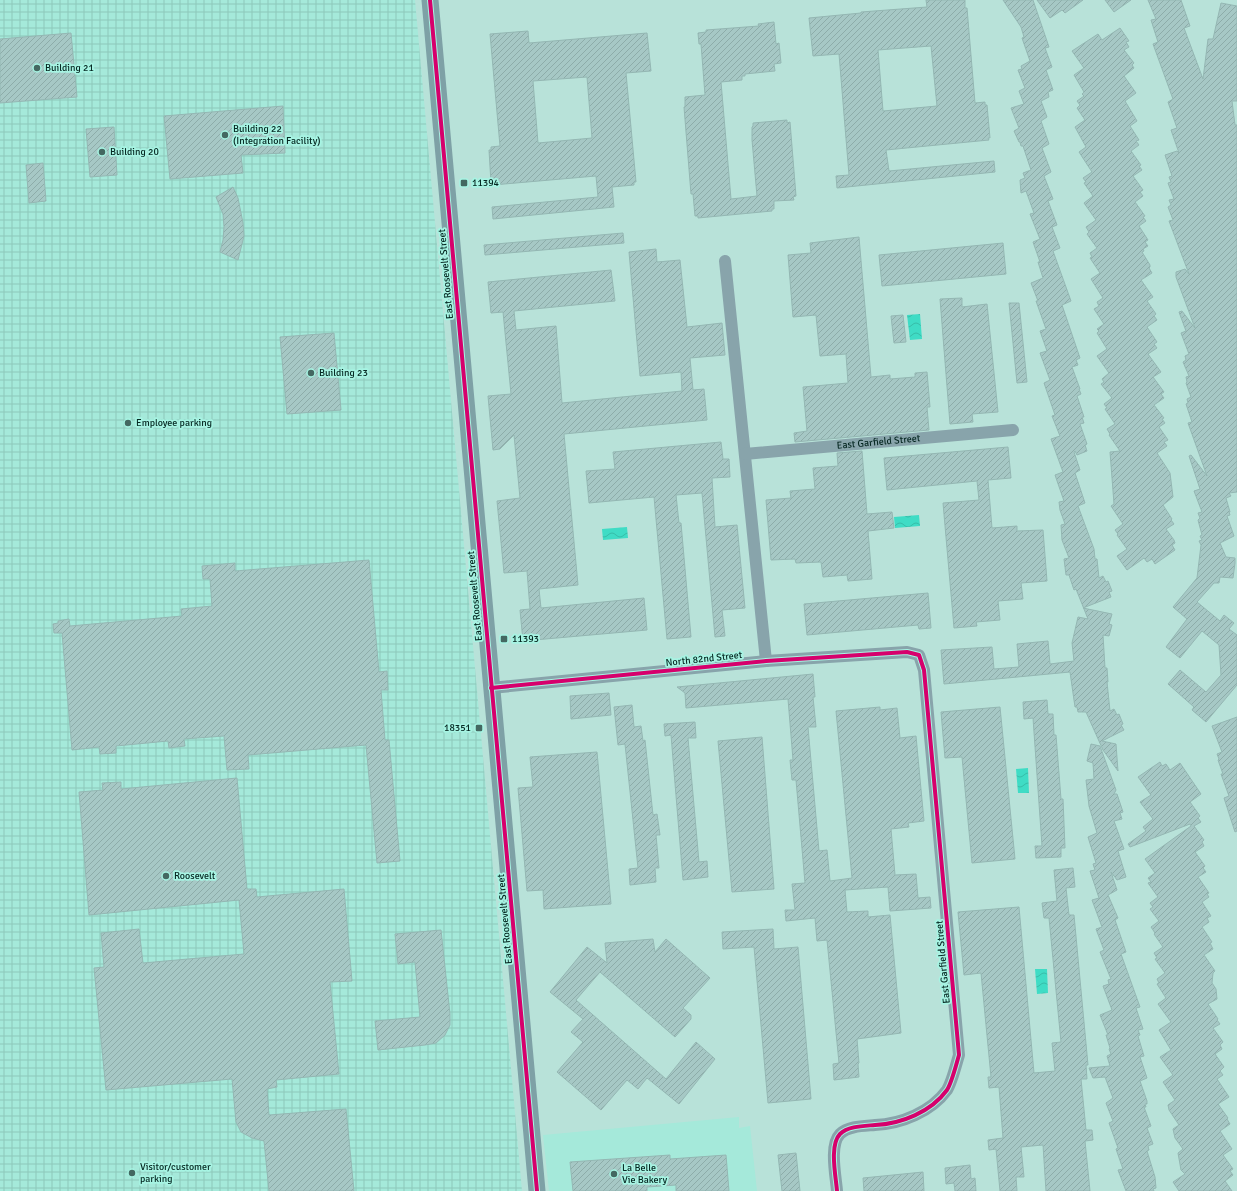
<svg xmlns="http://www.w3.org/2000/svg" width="1237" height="1191" font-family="Signika,sans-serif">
  <defs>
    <pattern id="industrial-grid" width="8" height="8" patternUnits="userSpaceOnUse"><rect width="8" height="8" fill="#a5e9da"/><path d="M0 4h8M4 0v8" fill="none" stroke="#8dc8bb"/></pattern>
    <pattern id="water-waves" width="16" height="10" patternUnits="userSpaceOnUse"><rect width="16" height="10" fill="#3fdcc5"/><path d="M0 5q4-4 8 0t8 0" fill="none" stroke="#36bda9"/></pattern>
    <pattern id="building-hatch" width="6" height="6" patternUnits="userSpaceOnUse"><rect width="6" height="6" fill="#a6c8c5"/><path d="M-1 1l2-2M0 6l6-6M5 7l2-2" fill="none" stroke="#8daca9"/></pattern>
  </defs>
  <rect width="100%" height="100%" fill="#b8e2d9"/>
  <path fill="#a5e9da" d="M739,1117V1128L750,1126L757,1191H549L543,1135Z"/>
  <path fill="url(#industrial-grid)" d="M0,0H415L522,1191H0Z"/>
  <g fill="url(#water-waves)">
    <path d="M920,314L922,339L910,340L907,315Z"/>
    <path d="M919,515L920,526L895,528L894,517Z"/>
    <path d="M627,527L628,538L603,540L602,529Z"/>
    <path d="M1028,768L1029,793H1018L1016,769Z"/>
    <path d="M1035,969H1047L1048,993L1037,994Z"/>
  </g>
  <g fill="url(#building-hatch)" stroke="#94b7b3" fill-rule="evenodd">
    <path d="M926,0H965V8H967L975,103L985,102V105H987L990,138H988L989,140L886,150L889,171L994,161L995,172L837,188L836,176L849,175L839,54L813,56L809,18L861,13V12L927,7ZM931,46L937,106L883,111L878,50Z"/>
    <path d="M1003,0H1033L1049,47L1045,48L1052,67L1046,70L1053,90L1048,92L1049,97L1041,101L1047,117L1041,121L1049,144L1042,148L1051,172L1044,176L1053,199L1048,201L1057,225L1052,227L1060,248L1053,251L1071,301L1062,305L1080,358L1076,360L1078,365L1072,367L1080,389H1079L1081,394L1077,396L1084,417H1082L1084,423L1080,424L1087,444L1085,445L1087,451L1077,455L1075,451L1074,452L1080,470L1075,473L1085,503L1078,506L1094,549L1095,559H1097L1099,578L1103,576L1106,582L1108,581L1112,591L1109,592L1111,597L1083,608L1112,614L1109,624L1112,625L1109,636L1103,635L1105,668H1107L1108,682H1107L1110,711L1114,709L1117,715L1119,714L1123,724L1121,725L1124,730L1102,741L1116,744L1118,771L1103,750L1086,712H1078L1077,707H1075L1070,672L944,684L941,650L992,647L994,669L1019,667L1017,644L1048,641L1050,664L1074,661L1072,643L1078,617L1088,619L1076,589L1074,590L1069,575H1066L1064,559L1069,558L1062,540L1061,525L1065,524L1060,510L1059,502L1064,501L1055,475L1063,472L1051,439L1060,436L1052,416L1055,415L1044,383L1050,380L1040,353L1047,351L1040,331L1046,329L1036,301H1038L1031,283L1043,278L1038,262H1040L1033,242L1040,239L1030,214L1034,213L1026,191L1021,193L1020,180L1025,178L1023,173L1031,170L1023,146H1021L1020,142H1019L1014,131L1019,128L1011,108L1024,104L1019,91L1025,88L1018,70L1022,69L1021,66L1030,61L1022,38L1024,37L1021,27Z"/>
    <path d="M1037,0H1083L1065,13L1062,10L1050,18Z"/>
    <path d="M1105,0H1131L1114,12Z"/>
    <path d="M1148,0H1181L1190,26L1184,28L1203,79L1208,39H1213L1221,3L1237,6V101H1232L1235,125H1237V492L1229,493L1231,496L1226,498L1230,512H1229L1230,515L1227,516L1234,536L1220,543L1226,557L1235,558V563L1233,578L1220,577L1219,583H1214L1197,602L1220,621L1224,615L1234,623L1229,629L1237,635V685L1206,722L1192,710L1194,707L1168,684L1180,670L1206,692L1221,675L1219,645L1202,631L1180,658L1166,647L1187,619L1173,607L1197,578L1201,545L1199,541L1202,540L1200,536L1202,535L1198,520L1200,518L1198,513L1202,512L1194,491L1200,489L1189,456L1191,455L1207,476L1188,423L1192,422L1186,404L1188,403L1187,399L1191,397L1186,383L1187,382L1186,377L1189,376L1183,362L1186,360L1185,356L1189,354L1181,333L1186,331L1179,312L1182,311L1195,328L1176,277V272L1185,269L1189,274L1169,221L1173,220L1168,207L1171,205L1169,200L1174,199L1168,183L1171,182L1169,177L1172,176L1165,155L1177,151L1179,153L1171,130L1177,128L1168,102L1173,99L1153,44L1158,42L1151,20L1156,19Z"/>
    <path d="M774,22L776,44L779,43L781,63L774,64L775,71L745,74V76H742V80L721,82L731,199L757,196L752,140V127L753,126V123L787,120V123L790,122L796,196L793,197L794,200L774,201V209H772V211L698,218V216H695L693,194H691L684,107H685V97L705,95L701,44H699L698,33L706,32V30L759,26L758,24Z"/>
    <path d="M1120,28L1129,41L1126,42L1129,47L1124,50L1134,63L1132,65L1134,68L1124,76L1136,93L1125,101L1137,121L1130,126L1139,140L1136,141L1139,145L1131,151L1141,165L1139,166L1142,170L1133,176L1143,190L1140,192L1143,196L1135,202L1145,216L1143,217L1146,221L1139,226L1148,240L1145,242L1148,246L1143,249L1144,251L1142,252L1150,265V267L1149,268L1152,273L1141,280L1153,297L1147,301L1156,314L1154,316L1157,320L1147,327L1157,342L1154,344L1157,348L1148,354L1161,372L1153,377L1164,392L1161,394L1164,398L1154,405L1164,418L1162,419L1165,423L1159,427L1168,440L1164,442L1167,446L1157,453L1170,473L1173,497L1163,505L1172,519L1171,520L1174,524L1166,529L1174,540L1175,543L1172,545L1175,550L1155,564L1152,559L1147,562L1144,558L1127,570L1117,556L1127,549L1117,535L1118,534L1115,530L1123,524L1111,506L1114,504L1110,452L1120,451L1109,435L1110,434L1107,429L1115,424L1105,409L1107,408L1104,404L1112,398L1101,384L1104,382L1102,379L1109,373L1097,356L1107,349L1097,333L1099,331L1097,329L1104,324L1094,309L1099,306L1097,302L1103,298L1091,279L1100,273L1090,258L1092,257L1090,253L1097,248L1087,234L1089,232L1086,227L1096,220L1084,203L1093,196L1084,183L1086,182L1083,178L1092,172L1079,152L1086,147L1075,127L1085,120L1077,108L1080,105L1077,101L1084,96L1082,94L1084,92L1074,75L1084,68L1072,51L1098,34L1102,40Z"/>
    <path d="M528,31L529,43L647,33L651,71L626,73L636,182H634V185L612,187L614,207L493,219L492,207L598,197L596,176L493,185V183H491L489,150H491V147L500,146L490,34ZM587,77L592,138L538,143L533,81Z"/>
    <path d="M71,33L77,97L0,103V39Z"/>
    <path d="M283,106L285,153L241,155L243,173L170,179L164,116Z"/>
    <path d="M114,127L117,175L90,177L86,129Z"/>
    <path d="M43,163L46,201L29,203L26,165Z"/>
    <path d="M233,187L238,198L243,223L244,236L238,260L220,252L223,240L224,227L223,214L216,197Z"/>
    <path d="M623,233L624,243L485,255L484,245Z"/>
    <path d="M859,237L871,377L890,375V379L915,377V373L927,372L930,407H927L929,430L795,442L794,433L807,431L803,387L848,383L846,354L820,356L816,315L793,317L788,255L811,253L810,243Z"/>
    <path d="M1003,243L1006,274L882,286L879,255Z"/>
    <path d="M656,249L657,262L680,260L687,327L722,323L725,355L690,358L693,390L704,389L707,420L564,434L578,585L539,589L541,608L644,598L647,630L523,641L520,610L530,609L527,571L504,573L497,501L520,498L514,435L500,449L493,450L488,396L511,394L503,312L491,313L488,282L611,270L615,301L514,311L516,330L556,326L562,403L682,391L681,372L640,376L629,252Z"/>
    <path d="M962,298V307L987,304L998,412L972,414L973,422L950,424L940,299Z"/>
    <path d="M1009,303H1019L1027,382L1017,383Z"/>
    <path d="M903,315L906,342L894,343L891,316Z"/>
    <path d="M334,333L341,410L287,414L280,337Z"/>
    <path d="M721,442L723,459H729L730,477L712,478L715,527L737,525L745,608L722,610L725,636L715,637L702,493L676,495L679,523H681L691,637L667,639L654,497L589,503L586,471L615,469L613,452Z"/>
    <path d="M1008,447L1011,478L988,480L992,528L1017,526V531L1043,530L1047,581L1021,583L1023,599L998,601L1000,620L976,622L977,626L954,628L943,503L979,500L977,481L887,490L884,458Z"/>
    <path d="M862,451L867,514L892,512L894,528L868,531L872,579L848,581L847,575L823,577L821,562L796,563L795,559L771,560L766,500L791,498L790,491L815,489L813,468L838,466L837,453Z"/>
    <path d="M369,560L379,672L387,671L388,690H381L385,740H389L400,861L377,863L366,745L248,755L249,769L227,770L224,736L184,739L185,746L169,748L168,741L116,746V753L100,754L99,747L72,750L62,633H54L53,624L58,623V621L69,619L70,626L182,616L181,609L212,606L210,579H203L202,566L235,563V571Z"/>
    <path d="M928,593L931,628L919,629L918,625L807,635L804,604Z"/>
    <path d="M813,674L815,697H813L816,727H808L819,851L827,850L830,881L852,878L836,711L880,707V710L897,708L900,738L916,736L924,821L908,823L909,827L891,829L895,875L916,874L918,898L930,897L931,908L890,911L888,887L845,890L847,912L868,911V917L890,915L901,1033L857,1039L859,1063L858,1064L859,1077L834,1080L833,1064L839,1063L827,940L817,941L815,918L786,921L785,910H795L792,884L805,883L796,780H792L790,760H793L788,699L686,708L685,693L677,687Z"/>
    <path d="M609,693L611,715L571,719L570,696Z"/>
    <path d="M1047,700L1048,714H1053L1054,735H1056L1061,799H1063L1065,848H1061V857L1036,858L1035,846H1042L1033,718L1024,719L1023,702Z"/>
    <path d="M632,705L634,727L641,726L643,741L645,740L653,815L657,814L660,835H656L659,868H655L656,882L630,885L629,869L638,868L625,744L618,745L614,707Z"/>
    <path d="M1000,707L1015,859L972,863L962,757L945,758L941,712Z"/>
    <path d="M1237,717V831L1235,832L1224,798L1229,796L1221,774H1223L1218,760L1219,759L1217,754L1222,752L1212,726Z"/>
    <path d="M695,722L696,738H688L699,862L707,861L708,877L683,880L671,735L665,736L664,724Z"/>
    <path d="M762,737L774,889L732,892L718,741Z"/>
    <path d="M1091,744L1100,746L1116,790L1114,794H1117L1123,812L1120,813L1122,819L1114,821L1124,849L1118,851L1126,877L1117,880L1111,872L1117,890L1108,895L1118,918L1115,920L1126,952L1121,954L1140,1007L1136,1008L1143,1029L1138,1030L1140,1035L1138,1036L1144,1056L1140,1057L1147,1078L1140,1081L1147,1101V1104H1145L1146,1107H1144L1151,1126L1147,1128L1153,1144L1148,1146L1149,1150L1147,1151L1155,1177L1156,1188L1153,1189L1154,1191H1126L1118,1170L1123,1169L1116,1149L1118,1148L1109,1123L1113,1121L1106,1103L1113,1098L1105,1077L1093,1078L1089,1068L1110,1066L1107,1056L1111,1054L1109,1049L1110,1048L1106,1035H1108L1100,1015L1112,1010L1103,986L1109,984L1108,980L1111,979L1100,952L1104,950L1096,929L1102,927L1092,900L1099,898L1090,871L1095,870L1093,864L1096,863L1088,837L1097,833L1089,806L1086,780L1094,779L1093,763L1087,761Z"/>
    <path d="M597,752L611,904L544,909L543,890L527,891L518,788L533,787L530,757Z"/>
    <path d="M1160,762L1162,766L1166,764L1170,770L1180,763L1201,794L1190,802L1200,816L1198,818L1201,822L1194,826L1204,840L1202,842L1204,846L1195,852L1205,866L1203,868L1206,872L1198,877L1209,893L1207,894L1209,897L1202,902L1211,916L1207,918L1209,922L1202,927L1212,942L1210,943L1213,949L1204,955L1215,971L1213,973L1212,983L1216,989L1217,999L1208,1004L1218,1019L1217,1020L1220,1024L1213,1028L1223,1042L1220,1045L1222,1049L1215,1054L1224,1067L1220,1071L1223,1075L1217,1079L1229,1097L1218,1104L1228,1118L1227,1119L1230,1124L1220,1131L1232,1149L1223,1155L1233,1169L1230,1171L1233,1175L1225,1181L1232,1191H1179L1173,1182L1185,1174L1181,1170L1178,1153L1183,1149L1175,1138L1173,1129L1179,1125L1169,1110L1168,1105L1175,1100L1163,1082L1173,1075L1160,1057L1171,1050L1159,1030L1171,1022L1158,1004L1166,998L1157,984L1159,983L1157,979L1165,973L1155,959L1157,958L1154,953L1163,947L1154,934L1155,933L1151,927L1159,921L1150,909L1153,907L1150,903L1158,897L1148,883L1151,882L1148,878L1155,873L1145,859L1191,826L1190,824L1130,847L1128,844L1146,831L1143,827L1153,819L1140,802L1151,795L1138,777Z"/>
    <path d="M237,778L247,889H256L257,897L344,889L352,981L330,982L339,1074L276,1080L277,1087L267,1089L269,1115L346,1109L354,1191H269L264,1141L252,1138L241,1132L236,1122L232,1079L106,1090L94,968L104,967L101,933L139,929L143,963L244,954L239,900L89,915L79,792L103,790L102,783L121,782V789Z"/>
    <path d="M1073,868L1075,887L1066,888L1069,915H1074L1088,1065H1086L1087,1079H1081L1086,1130H1092L1093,1140L1085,1141L1090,1191H1046L1043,1145L1021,1147L1024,1177H1016L1017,1191H1000L996,1149L989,1150L988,1140L1003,1138L999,1087L989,1088L988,1077H991L981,973L964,975L958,912L1019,907L1034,1073L1055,1071L1052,1043L1061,1042L1049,918H1044L1042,903L1057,901L1054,870Z"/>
    <path d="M773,929L774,949L798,947L811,1099L768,1103L754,947L723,949L722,932Z"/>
    <path d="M441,930L450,1014V1025L445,1035L436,1043L425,1045L378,1050L375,1021L420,1017L415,962L398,964L395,934Z"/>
    <path d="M653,939L655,952L666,939L710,978L683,1008L691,1015V1019L675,1037L600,972L576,1000L666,1079L696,1042L715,1059L679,1104L647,1078L638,1089L627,1080L601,1110L557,1072L583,1042L571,1032L583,1019L550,992L587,947L607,963L605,943Z"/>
    <path d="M796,1153L800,1191H782L778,1155Z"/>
    <path d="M670,1155V1159L726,1155L729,1191H676V1185L647,1187V1191H573L570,1162Z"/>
    <path d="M970,1165L971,1179L975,1178L976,1191H955L954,1183L946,1184L945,1168Z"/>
    <path d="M923,1172L924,1191H864L863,1178Z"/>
  </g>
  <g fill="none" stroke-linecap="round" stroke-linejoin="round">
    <g stroke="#88a4ab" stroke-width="12">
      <path d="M725,261L766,661"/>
      <path id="s1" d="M745,454L1013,430"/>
      <path d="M491,688L766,661L907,652L919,655L924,670L959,1055C956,1065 952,1082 947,1090C931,1112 901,1124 875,1125C864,1126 848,1126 840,1134C829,1145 836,1177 837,1191"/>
    </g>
    <path stroke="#7ea1a6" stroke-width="17" d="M430,0L537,1191"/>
    <g stroke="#a7f4e3" stroke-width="6">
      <g id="cycleway">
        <path d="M430,0L537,1191"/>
        <path d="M491,688L766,661L907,652L919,655L924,670L959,1055C956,1065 952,1082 947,1090C931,1112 901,1124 875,1125C864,1126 848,1126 840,1134C829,1145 836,1177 837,1191"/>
      </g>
    </g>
    <use href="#cycleway" stroke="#d6006c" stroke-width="4"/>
  </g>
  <g fill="#446861" stroke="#a7f4e3" stroke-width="1.5">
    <circle cx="37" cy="68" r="4"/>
    <circle cx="225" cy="135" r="4"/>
    <circle cx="102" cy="152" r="4"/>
    <rect x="460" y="179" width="8" height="8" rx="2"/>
    <circle cx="311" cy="373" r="4"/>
    <circle cx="128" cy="423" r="4"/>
    <rect x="500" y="635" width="8" height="8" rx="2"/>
    <rect x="475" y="724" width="8" height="8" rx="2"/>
    <circle cx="166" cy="876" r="4"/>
    <circle cx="132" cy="1173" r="4"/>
    <circle cx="614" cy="1174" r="4"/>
  </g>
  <g text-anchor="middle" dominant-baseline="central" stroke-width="3.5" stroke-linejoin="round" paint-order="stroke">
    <g font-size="10" fill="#052721" stroke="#a7f4e3" text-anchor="start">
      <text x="45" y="68">Building 21</text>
      <text x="233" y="129">Building 22<tspan x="233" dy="12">(Integration Facility)</tspan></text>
      <text x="110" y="152">Building 20</text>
      <text x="472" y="183">11394</text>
      <text x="319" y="373">Building 23</text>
      <text x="136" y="423">Employee parking</text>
      <text x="512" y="639">11393</text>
      <text x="471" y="728" text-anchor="end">18351</text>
      <text x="174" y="876">Roosevelt</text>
      <text x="140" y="1167">Visitor/customer<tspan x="140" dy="12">parking</tspan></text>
      <text x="622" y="1168">La Belle<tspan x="622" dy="12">Vie Bakery</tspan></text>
    </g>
    <g font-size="10" fill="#052721" stroke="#a7f4e3">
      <text transform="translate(446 274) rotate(-95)">East Roosevelt Street</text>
      <text stroke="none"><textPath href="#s1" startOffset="134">East Garfield Street</textPath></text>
      <text transform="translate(475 596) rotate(-95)">East Roosevelt Street</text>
      <text transform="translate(704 659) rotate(-6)">North 82nd Street</text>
      <text transform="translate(505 919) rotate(-95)">East Roosevelt Street</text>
      <text transform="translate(943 962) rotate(-95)">East Garfield Street</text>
    </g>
  </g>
</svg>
